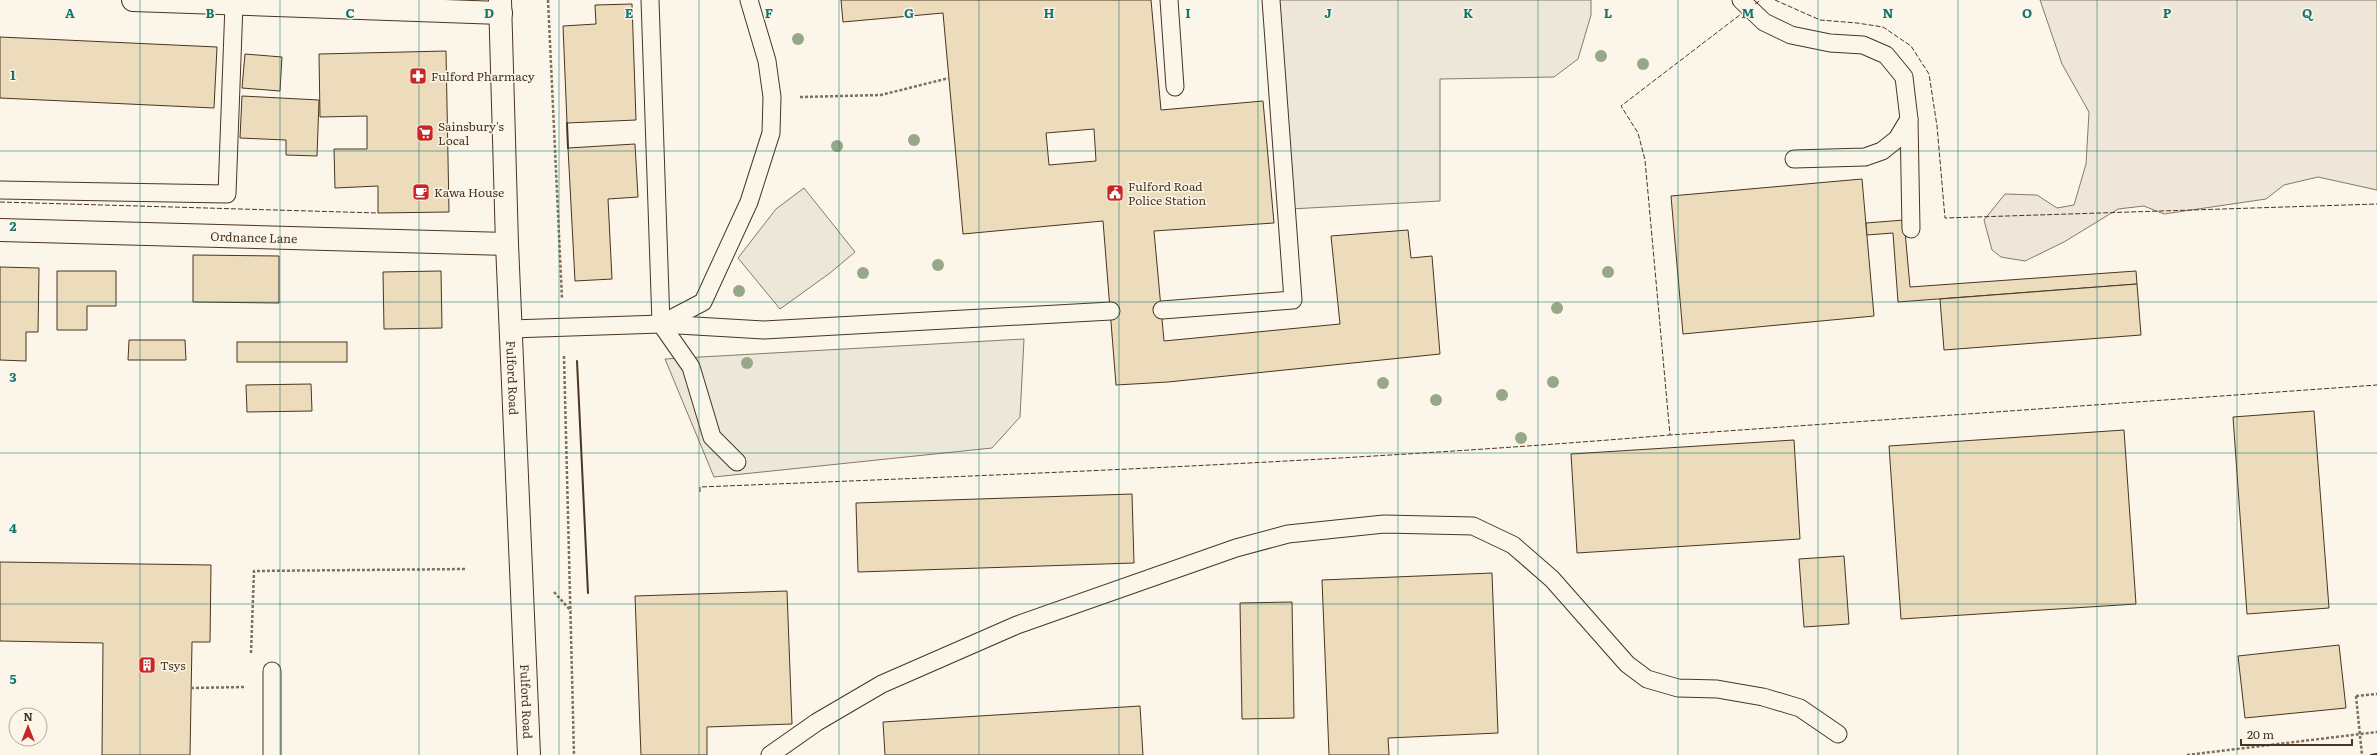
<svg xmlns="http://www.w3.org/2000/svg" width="2377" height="755" font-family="Literata,serif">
  <rect width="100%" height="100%" fill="#fbf6e9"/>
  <path fill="#ede6d9" stroke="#887966" d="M2040,0H2377V190L2318,177L2284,185L2266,199L2164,214L2144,206L2118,209L2064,242L2025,261L2001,257L1992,250L1984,220L2005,194L2037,195L2057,208L2074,205L2086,164L2089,112L2062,64Z"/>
  <g fill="#ede7d9" stroke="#887966">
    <path d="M1278,0H1591V15L1578,59L1554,77L1440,79V201L1290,209Z"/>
    <path d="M804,188L855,252L830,273L780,309L738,258L776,209Z"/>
    <path d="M1024,339L1020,417L992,448L714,477L665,359Z"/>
  </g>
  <g fill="#ecdcbc" stroke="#4a3520" fill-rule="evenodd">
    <path d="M841,0H1151L1161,110L1263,101L1274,223L1154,231L1164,341L1340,324L1331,236L1408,230L1411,258L1432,256L1440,354L1168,382L1116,385L1103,221L963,234L943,13L843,22ZM1094,129L1096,161L1049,165L1046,133Z"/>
    <path d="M632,4L636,120L567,123L563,26L596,24L595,5Z"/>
    <path d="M0,37L217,47L214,108L0,98Z"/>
    <path d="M446,51L449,212L378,213V186L335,188L334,149H367V116L320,117L319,54Z"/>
    <path d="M245,54L282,57L280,91L242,88Z"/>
    <path d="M242,96L319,100L317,156L286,155V140L240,138Z"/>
    <path d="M635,144L638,197L608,199L612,279L575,281L568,148Z"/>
    <path d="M1862,179L1874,316L1683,334L1671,196Z"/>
    <path d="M1904,220L1910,287L2136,271L2137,284L1898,302L1893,233L1867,235L1866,223Z"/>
    <path d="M193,255L279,256V303L193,302Z"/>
    <path d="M0,267L39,268L38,332H26V361L0,360Z"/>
    <path d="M57,271H116V306H87V330H57Z"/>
    <path d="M441,271L442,328L384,329L383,272Z"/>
    <path d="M2137,284L2141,335L1944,350L1940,299Z"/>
    <path d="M129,340H185L186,360H128Z"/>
    <rect x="237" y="342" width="110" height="20"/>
    <path d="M311,384L312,411L247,412L246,385Z"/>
    <path d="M2314,411L2329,608L2247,614L2233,417Z"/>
    <path d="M2124,430L2136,604L1901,619L1889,446Z"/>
    <path d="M1794,440L1800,539L1577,553L1571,454Z"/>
    <path d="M1132,494L1134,563L858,572L856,503Z"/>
    <path d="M1844,556L1849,624L1804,627L1799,559Z"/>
    <path d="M0,562L211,565L210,642H192L190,755H102L103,643L0,641Z"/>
    <path d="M1492,573L1498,733L1388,738L1389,755H1329L1322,580Z"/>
    <path d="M787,591L792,724L707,727V755H641L635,596Z"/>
    <path d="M1292,602L1294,718L1242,719L1240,603Z"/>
    <path d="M2339,645L2346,708L2245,718L2238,656Z"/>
    <path d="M1140,706L1143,755H885L883,722Z"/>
  </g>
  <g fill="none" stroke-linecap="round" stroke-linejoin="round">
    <g stroke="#4a3520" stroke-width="19">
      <g id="lane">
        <path d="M650,0L661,324L691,367L712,437L737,462"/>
        <path d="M1169,0L1175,87"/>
        <path d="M1741,0L1764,22L1791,35L1830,43L1863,45L1886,55L1904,77L1909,119L1897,139L1882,151L1865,157L1794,159"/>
        <path d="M1909,119L1911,229"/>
        <path d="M0,190L227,194L234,4"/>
        <path d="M1162,310L1293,300L1271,0"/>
        <path d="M661,324L764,330L1111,311"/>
        <path d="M511,329L661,324L703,302L749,202L771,133L772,97L767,61L749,0"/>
        <path d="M272,671V755"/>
        <path d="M770,755L817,722L882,684L1017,625L1236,548L1288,534L1384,524L1473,526L1513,545L1552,579L1627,664L1647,679L1678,688L1717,689L1763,697L1800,708L1838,734"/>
      </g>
    </g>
    <g stroke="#4a3520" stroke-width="24">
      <g id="street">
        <path d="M133,0L501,13"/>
        <path id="s1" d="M0,230L507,244"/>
      </g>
    </g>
    <g stroke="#4a3520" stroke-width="24">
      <g id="primary">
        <path id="s2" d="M500,0L507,244L529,755"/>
      </g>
    </g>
    <g stroke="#7f6f5c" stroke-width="2.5" stroke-dasharray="3 2" stroke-linecap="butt">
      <path d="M548,0L562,299"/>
      <path d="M800,97L881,95L949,78"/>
      <path d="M564,356L574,755"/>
      <path d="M554,592L571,611"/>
      <path d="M251,653L254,571L467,569"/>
      <path d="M191,688L244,687"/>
      <path d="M2356,696L2377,694"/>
      <path d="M2187,755L2377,732"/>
    </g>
    <use href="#lane" stroke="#fbf6e9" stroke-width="17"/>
    <use href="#street" stroke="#fbf6e9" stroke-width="22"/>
    <use href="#primary" stroke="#fbf6e9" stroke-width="22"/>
    <path stroke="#7f6f5c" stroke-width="2.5" stroke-dasharray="3 2" stroke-linecap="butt" d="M2356,696L2362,755"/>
    <g stroke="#4a3520" stroke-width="1" stroke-dasharray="5 2" stroke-linecap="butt">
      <path d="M1775,0L1820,20L1857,23L1883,27L1911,46L1929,74L1937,126L1945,218L2377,204"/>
      <path d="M1755,4L1761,0"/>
      <path d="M1745,11L1621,106L1638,133L1645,160L1670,435L2377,385"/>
      <path d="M0,202L378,213"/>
      <path d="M700,492V487C1024,474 1347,462 1670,435"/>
    </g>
    <g stroke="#4a3520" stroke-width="2">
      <path d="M567,123L568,148"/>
      <path d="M577,361L588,593"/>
      <path d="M2371,755L2377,754"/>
    </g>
  </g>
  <g fill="#96a887">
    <circle cx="798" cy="39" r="6"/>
    <circle cx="1601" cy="56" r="6"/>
    <circle cx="1643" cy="64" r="6"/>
    <circle cx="914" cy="140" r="6"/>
    <circle cx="837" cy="146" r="6"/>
    <circle cx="938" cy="265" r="6"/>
    <circle cx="1608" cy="272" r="6"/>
    <circle cx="863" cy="273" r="6"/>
    <circle cx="739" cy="291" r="6"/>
    <circle cx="1557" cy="308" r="6"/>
    <circle cx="747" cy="363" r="6"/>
    <circle cx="1553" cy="382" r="6"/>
    <circle cx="1383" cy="383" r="6"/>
    <circle cx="1502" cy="395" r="6"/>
    <circle cx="1436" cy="400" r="6"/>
    <circle cx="1521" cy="438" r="6"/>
  </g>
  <path fill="none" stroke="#0f766e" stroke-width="1" stroke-opacity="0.55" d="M140,0V755M280,0V755M419,0V755M559,0V755M699,0V755M839,0V755M979,0V755M1119,0V755M1258,0V755M1398,0V755M1538,0V755M1678,0V755M1818,0V755M1958,0V755M2097,0V755M2237,0V755M0,151H2377M0,302H2377M0,453H2377M0,604H2377"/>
  <defs>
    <g id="pharmacy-square" transform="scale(0.9)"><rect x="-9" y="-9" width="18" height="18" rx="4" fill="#c62828" stroke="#fbf6e9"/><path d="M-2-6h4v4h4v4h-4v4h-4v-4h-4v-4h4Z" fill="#fff"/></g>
    <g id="supermarket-square" transform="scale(0.9)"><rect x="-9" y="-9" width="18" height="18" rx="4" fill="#c62828" stroke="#fbf6e9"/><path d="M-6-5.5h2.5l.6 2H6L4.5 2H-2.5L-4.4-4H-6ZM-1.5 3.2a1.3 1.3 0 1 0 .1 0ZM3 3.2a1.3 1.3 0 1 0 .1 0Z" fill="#fff"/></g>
    <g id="cafe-square" transform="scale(0.9)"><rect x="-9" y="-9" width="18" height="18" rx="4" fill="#c62828" stroke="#fbf6e9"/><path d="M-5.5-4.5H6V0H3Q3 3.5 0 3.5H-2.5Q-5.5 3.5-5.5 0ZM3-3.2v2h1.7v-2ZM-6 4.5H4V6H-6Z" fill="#fff"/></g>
    <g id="civic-square" transform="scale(0.9)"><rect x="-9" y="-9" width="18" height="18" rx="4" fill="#c62828" stroke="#fbf6e9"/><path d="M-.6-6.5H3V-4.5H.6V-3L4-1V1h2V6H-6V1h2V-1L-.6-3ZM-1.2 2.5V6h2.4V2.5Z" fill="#fff"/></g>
    <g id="building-square" transform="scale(0.9)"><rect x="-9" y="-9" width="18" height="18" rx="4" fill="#c62828" stroke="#fbf6e9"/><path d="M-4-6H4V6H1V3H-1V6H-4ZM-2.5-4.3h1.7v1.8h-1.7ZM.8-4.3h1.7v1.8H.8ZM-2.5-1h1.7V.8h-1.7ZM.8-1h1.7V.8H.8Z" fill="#fff"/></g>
  </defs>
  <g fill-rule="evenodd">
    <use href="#pharmacy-square" x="418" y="76"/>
    <use href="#supermarket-square" x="425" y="133"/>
    <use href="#cafe-square" x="421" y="192"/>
    <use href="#civic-square" x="1115" y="193"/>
    <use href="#building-square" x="147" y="665"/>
  </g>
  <g text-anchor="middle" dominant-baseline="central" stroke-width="3" stroke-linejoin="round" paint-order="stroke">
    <g font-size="12" fill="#4a3520" stroke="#fbf6e9" text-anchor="start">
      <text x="431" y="76">Fulford Pharmacy</text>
      <text x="438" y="126">Sainsbury's<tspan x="438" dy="14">Local</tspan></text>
      <text x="1128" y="186">Fulford Road<tspan x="1128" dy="14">Police Station</tspan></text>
      <text x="434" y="192">Kawa House</text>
      <text x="160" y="665">Tsys</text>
    </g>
    <g font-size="12" fill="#4a3520" stroke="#fbf6e9">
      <text stroke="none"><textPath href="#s1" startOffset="254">Ordnance Lane</textPath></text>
      <text stroke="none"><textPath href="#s2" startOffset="378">Fulford Road</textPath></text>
      <text stroke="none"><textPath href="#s2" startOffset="702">Fulford Road</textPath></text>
    </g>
  </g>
  <g font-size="13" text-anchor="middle" font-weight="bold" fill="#0f766e" stroke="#fbf6e9" stroke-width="3" stroke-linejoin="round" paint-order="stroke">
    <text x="70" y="18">A</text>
    <text x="210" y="18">B</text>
    <text x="350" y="18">C</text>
    <text x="489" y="18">D</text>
    <text x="629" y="18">E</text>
    <text x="769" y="18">F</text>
    <text x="909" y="18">G</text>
    <text x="1049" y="18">H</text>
    <text x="1188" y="18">I</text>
    <text x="1328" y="18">J</text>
    <text x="1468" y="18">K</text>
    <text x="1608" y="18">L</text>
    <text x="1748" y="18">M</text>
    <text x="1888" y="18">N</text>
    <text x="2027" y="18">O</text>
    <text x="2167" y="18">P</text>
    <text x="2307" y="18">Q</text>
    <text x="13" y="80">1</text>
    <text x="13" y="231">2</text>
    <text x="13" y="382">3</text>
    <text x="13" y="533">4</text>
    <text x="13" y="684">5</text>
  </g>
  <g transform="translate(28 727)"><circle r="19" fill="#fbf6e9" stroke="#b4a999"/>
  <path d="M0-3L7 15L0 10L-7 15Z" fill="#c62828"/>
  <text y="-6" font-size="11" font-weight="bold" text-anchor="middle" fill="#4a3520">N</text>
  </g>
  <path d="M2241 739v6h111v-6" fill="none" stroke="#4a3520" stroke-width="2"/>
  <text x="2247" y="739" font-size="12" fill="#4a3520" stroke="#fbf6e9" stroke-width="3" paint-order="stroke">20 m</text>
</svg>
